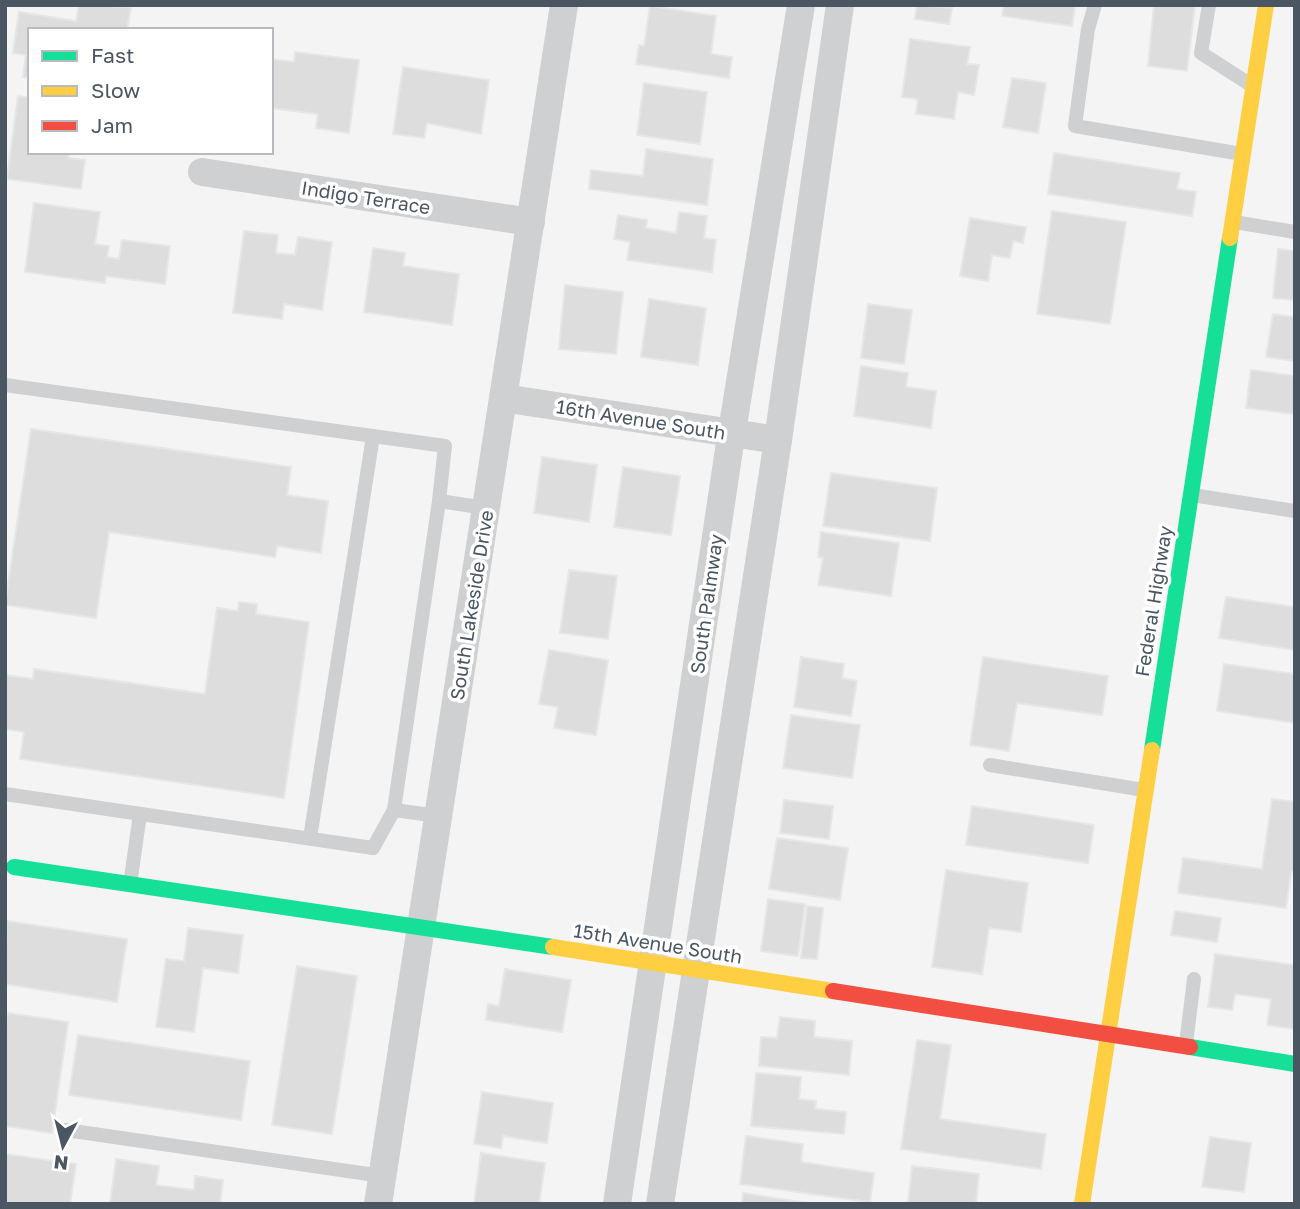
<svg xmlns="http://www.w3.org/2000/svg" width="1300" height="1209" font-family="'Golos Text',sans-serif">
  <rect width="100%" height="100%" fill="#f4f4f4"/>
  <g fill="#ddddde" stroke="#e5e6e7" stroke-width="2">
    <path d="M79,5L131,7L127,30H30V78L23,77L26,55L13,53L19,12L76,21Z"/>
    <path d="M917,5L952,8L949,24L915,19Z"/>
    <path d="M1004,5H1075L1072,26L1002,16Z"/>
    <path d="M1154,5H1195L1187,71L1148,66Z"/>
    <path d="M650,6L716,16L711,54L732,57L729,78L636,64L639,45L644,46Z"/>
    <path d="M910,39L970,47L967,64L979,65L974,95L958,92L954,119L916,114L918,99L902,97Z"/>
    <path d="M295,52L359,60L349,133L316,128L318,114L271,108V59L294,62Z"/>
    <path d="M403,67L489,80L481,134L427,123L424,138L393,134Z"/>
    <path d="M1012,78L1046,83L1038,133L1003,127Z"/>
    <path d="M644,83L707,92L700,144L637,135Z"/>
    <path d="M18,96L30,98V152H69L68,158L85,160L81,189L7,179Z"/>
    <path d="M646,149L713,159L707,205L589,189L591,170L643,176Z"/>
    <path d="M1054,153L1180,173L1177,189L1196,192L1192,216L1048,194Z"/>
    <path d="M34,203L100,212L95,244L109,246L107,257L119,259L122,240L170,246L165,284L106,276L105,283L25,272Z"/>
    <path d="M1052,211L1126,222L1110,324L1037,314Z"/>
    <path d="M679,212L707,216L704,238L716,240L712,272L627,260L630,242L614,239L618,215L647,220L646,228L676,233Z"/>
    <path d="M970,218L1026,227L1023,243L1013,241L1010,258L992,255L988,281L960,276Z"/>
    <path d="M244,231L278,235L276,253L295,255L298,237L332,242L322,310L284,304L282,319L233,313Z"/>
    <path d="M373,248L405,253L403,266L459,274L452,325L364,312Z"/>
    <path d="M1278,249L1295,251V300L1273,298Z"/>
    <path d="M565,285L623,292L616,354L559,349Z"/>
    <path d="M649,299L706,308L698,365L641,357Z"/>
    <path d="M868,304L912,310L904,364L861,358Z"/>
    <path d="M1273,314L1295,317V361L1266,357Z"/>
    <path d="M861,366L908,373L906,387L936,391L931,428L854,416Z"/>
    <path d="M1251,370L1295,376V414L1246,408Z"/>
    <path d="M31,429L291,467L287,495L328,501L321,553L277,546L275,557L109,532L96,618L5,605Z"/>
    <path d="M542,457L597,465L589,522L534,513Z"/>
    <path d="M623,467L680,476L671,535L614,527Z"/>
    <path d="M831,473L937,488L930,541L823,526Z"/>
    <path d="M821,532L899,543L891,596L818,585L823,558L818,557Z"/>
    <path d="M569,570L617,576L608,639L560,633Z"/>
    <path d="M1226,597L1295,607V650L1219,638Z"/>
    <path d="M239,602L257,604L256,614L309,622L284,798L20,759L24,732L5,729V675L33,679L34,669L205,694L217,608L238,611Z"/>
    <path d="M549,650L608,660L596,735L554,728L558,707L539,704Z"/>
    <path d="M801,657L844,664L842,678L857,681L851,716L794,707Z"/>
    <path d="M983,657L1108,676L1102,715L1017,703L1009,751L970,745Z"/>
    <path d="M1224,664L1295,674V723L1217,711Z"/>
    <path d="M791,715L860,725L852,778L783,768Z"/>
    <path d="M1272,799L1295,802V872H1291L1286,908L1178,893L1183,858L1262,869Z"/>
    <path d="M784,800L833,806L829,839L780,833Z"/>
    <path d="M972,806L1094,825L1088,863L966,845Z"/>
    <path d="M777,838L848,848L840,900L769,889Z"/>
    <path d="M946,870L1028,883L1021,932L989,928L982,974L932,967Z"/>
    <path d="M768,899L805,904L798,956L761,951Z"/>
    <path d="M807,906L823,908L817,959L801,958Z"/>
    <path d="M1175,911L1221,918L1217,942L1171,935Z"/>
    <path d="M7,921L127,939L117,1002L5,984Z"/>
    <path d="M188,928L243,935L238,973L203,968L194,1032L156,1027L166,959L184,961Z"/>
    <path d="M1215,954L1295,965V1029L1267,1025L1271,999L1235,994L1232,1010L1208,1007Z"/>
    <path d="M297,966L357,976L332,1134L272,1125Z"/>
    <path d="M505,969L571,980L562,1032L486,1020L488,1004L499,1006Z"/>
    <path d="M8,1013L68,1022L52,1133L5,1126V1034Z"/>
    <path d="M780,1017L815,1021L814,1037L852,1041L849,1075L759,1066L761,1037L777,1038Z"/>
    <path d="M78,1035L250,1061L241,1120L69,1095Z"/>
    <path d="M917,1040L951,1045L940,1119L1046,1134L1041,1169L901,1149Z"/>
    <path d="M756,1073L801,1077L799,1099L816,1101L815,1109L846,1112L844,1134L751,1126Z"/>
    <path d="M482,1092L553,1103L547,1143L503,1136L501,1148L474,1144Z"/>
    <path d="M746,1136L803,1144L801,1162L874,1173L870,1202L740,1184Z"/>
    <path d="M1210,1137L1251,1143L1244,1192L1202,1187Z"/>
    <path d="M481,1153L545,1163L539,1204H474Z"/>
    <path d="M5,1154L76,1164L70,1204H5Z"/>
    <path d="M116,1159L159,1166L156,1185L194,1190L195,1176L223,1180L220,1204H110Z"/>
    <path d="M912,1166L979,1174L976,1204H908Z"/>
    <path d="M743,1193L808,1203V1204H742Z"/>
  </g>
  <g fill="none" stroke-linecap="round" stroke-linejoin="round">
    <g stroke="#ced0d2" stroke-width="14">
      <path d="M1095,5L1088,29L1075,126L1242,154"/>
      <path d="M1209,5L1201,53L1251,85"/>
      <path d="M1234,222L1295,232"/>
      <path d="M5,385L445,446L439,501L486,508"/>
      <path d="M1192,495L1295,511"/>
      <path d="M990,765L1144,790"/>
      <path d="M5,794L373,848L394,810"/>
      <path d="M438,816L394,810L439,501"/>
      <path d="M310,838L373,436"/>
      <path d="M130,885L140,814"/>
      <path d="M1186,1044L1194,979"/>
      <path d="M66,1130L382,1176"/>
    </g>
    <g stroke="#ced0d2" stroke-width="28">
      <path d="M202,172L531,222"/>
      <path d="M503,398L778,440"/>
      <path d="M378,1204L564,5"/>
      <path d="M617,1204L728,456L801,5"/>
      <path d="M660,1204L778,440L840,5"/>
    </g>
    <g stroke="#16e098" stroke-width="16">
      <path d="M1152,750L1230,238"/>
      <path d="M14,867L553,947"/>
      <path d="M1190,1047L1295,1064"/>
    </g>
    <g stroke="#ffcf43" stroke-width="16">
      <path d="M1230,238L1266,5"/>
      <path d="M553,947L833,991"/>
      <path d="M1082,1204L1152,750"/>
    </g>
    <path stroke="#f24e42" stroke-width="16" d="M833,991L1190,1047"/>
  </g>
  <g text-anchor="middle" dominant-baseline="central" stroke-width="7" stroke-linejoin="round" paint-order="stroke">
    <g font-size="19" fill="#4a5661" stroke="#fff">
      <text transform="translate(366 197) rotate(9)">Indigo Terrace</text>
      <text transform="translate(641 419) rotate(9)">16th Avenue South</text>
      <text transform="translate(1153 601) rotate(-81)">Federal Highway</text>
      <text transform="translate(706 604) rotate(-82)">South Palmway</text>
      <text transform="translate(471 605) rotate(-81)">South Lakeside Drive</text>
      <text transform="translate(658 943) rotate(9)">15th Avenue South</text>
    </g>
  </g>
  <rect width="1300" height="1209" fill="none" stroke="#4a5661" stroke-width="14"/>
  <rect x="28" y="28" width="245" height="126" fill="#ffffff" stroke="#b7bbc0" stroke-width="2"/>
  <rect x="42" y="51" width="35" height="10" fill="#16e098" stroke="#b7bbc0" stroke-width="2"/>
  <text x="91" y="63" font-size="21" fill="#4a5661">Fast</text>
  <rect x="42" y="86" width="35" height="10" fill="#ffcf43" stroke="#b7bbc0" stroke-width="2"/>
  <text x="91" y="98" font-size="21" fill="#4a5661">Slow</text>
  <rect x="42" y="121" width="35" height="10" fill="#f24e42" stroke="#b7bbc0" stroke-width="2"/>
  <text x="91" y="133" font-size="21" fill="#4a5661">Jam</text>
  <g transform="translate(63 1146) rotate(187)" stroke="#ffffff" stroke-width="5" paint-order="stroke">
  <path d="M0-5L12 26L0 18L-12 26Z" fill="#4a5661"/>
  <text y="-10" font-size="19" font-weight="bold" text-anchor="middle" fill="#4a5661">N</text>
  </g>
</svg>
